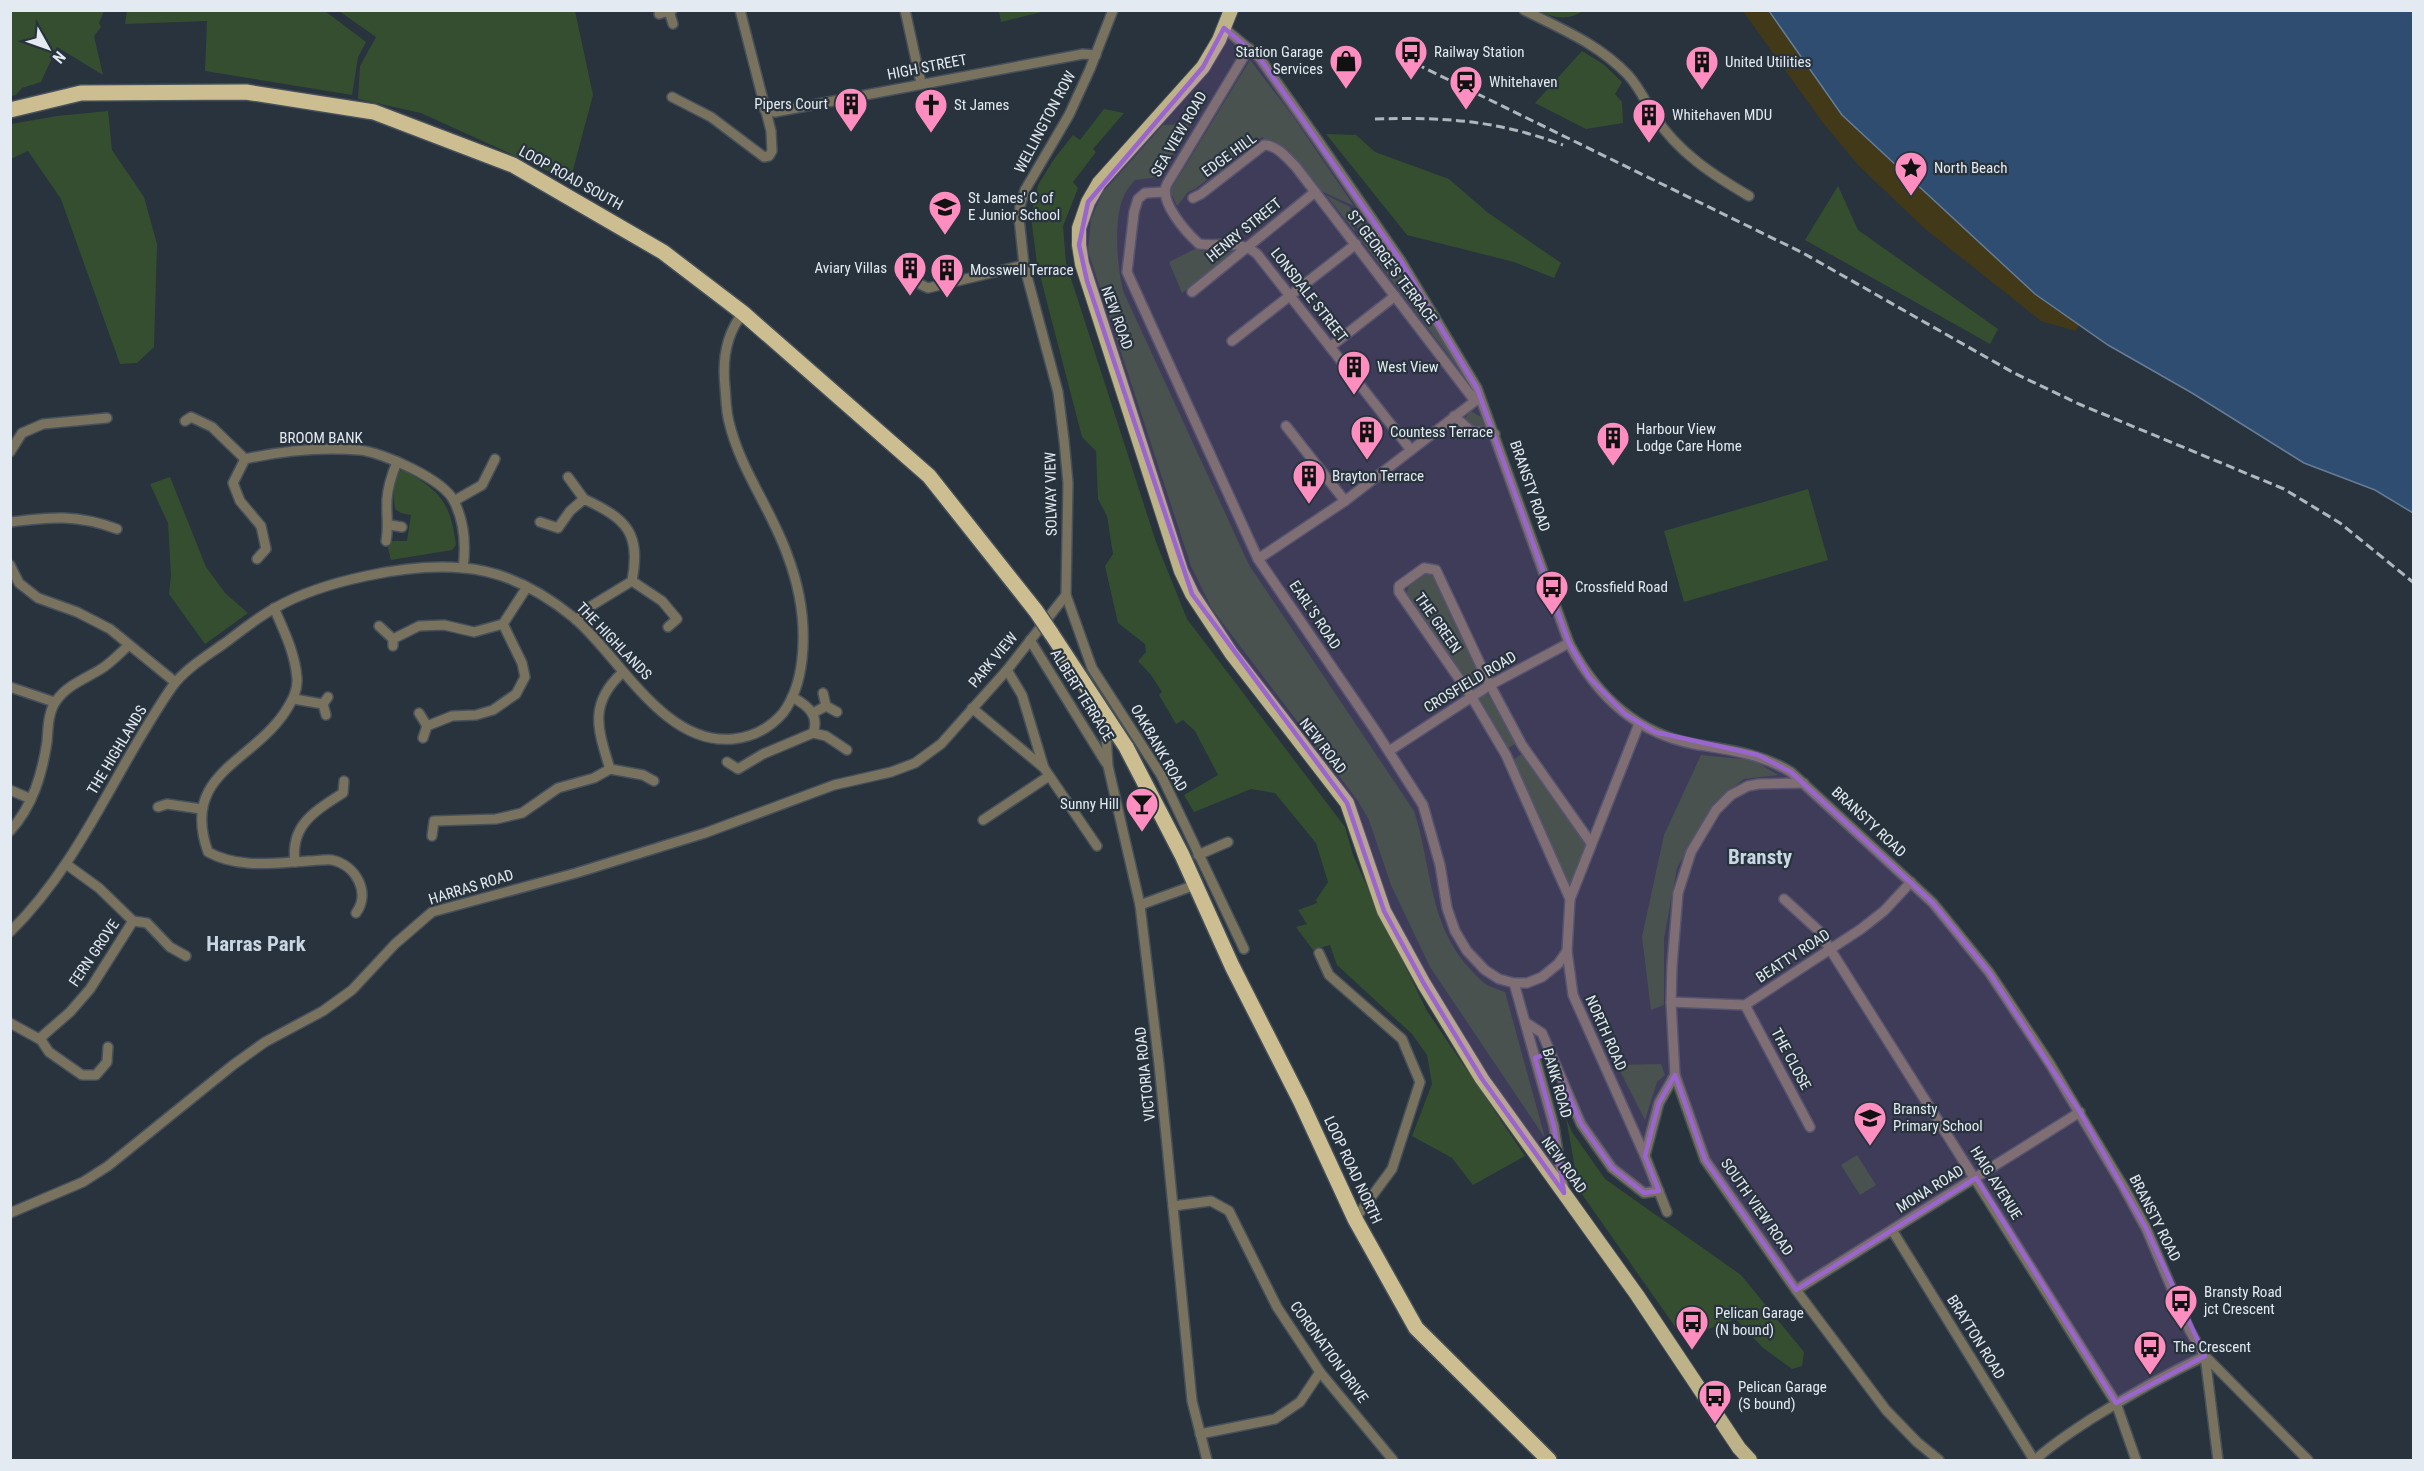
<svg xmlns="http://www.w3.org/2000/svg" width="2424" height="1471" font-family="'Roboto Condensed',sans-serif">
  <rect width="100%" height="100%" fill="#28333d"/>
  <g fill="#354e30">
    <path d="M10,11H104L99,23L101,27L94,36L103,75L57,47L41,82L22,88L16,95L11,96Z"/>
    <path d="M127,11H325L366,42L358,57L352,95L205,71L207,21L125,24Z"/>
    <path d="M339,11H575L593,95L570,181L421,113L358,99L360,66L376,37Z"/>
    <path d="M999,11V10L1046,11L1001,22Z"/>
    <path d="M1538,11L1583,10V11C1567,21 1556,18 1538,11Z"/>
    <path d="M1582,51L1603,64L1622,82L1615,94L1622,102L1623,123L1586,129L1535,103Z"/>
    <path d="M1250,60L1292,115L1354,206L1321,191L1288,150L1265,141L1262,137L1195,189L1188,192L1177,206L1170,191Z"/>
    <path d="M1104,109L1124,113L1093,149L1096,152L1073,182L1078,188L1063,226L1066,263L1156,542L1187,619L1345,827L1353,855L1373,900L1427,1011L1525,1156L1473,1185L1452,1158L1412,1136L1432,1084L1427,1055L1412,1034L1337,965L1330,945L1313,950L1296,927L1307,924L1298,910L1317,903L1316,900L1328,882L1316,843L1275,793L1251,789L1194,812L1184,795L1218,775L1195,731L1183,720L1176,724L1159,695L1162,692L1151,675L1138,661L1146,652L1145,644L1118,623L1105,566L1113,554L1107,516L1098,499L1096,451L1082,437L1037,264L1031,216L1038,185L1054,159L1073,135L1080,140Z"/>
    <path d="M108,111L112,150L144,197L157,244L154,347L137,363L120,364L61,199L28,151L13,158L11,157V124L57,116Z"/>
    <path d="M1190,124L1159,177L1135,180C1131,185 1126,190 1124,196C1113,217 1117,271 1124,293L1249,565L1414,811C1432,866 1428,925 1471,970C1475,974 1479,979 1484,983C1490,987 1498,989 1505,992L1545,1138L1430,967L1391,885L1369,820L1358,801L1212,609L1191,566L1088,251L1091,219L1103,192L1163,125Z"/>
    <path d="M1326,134L1356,135L1375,152L1449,179L1487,212L1561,263L1554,278L1514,262L1407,235Z"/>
    <path d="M1838,186L1858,230L1998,329L1990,344L1805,240Z"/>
    <path d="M1326,195L1350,207L1355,232Z"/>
    <path d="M1354,209L1359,212L1391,258L1467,380L1359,237Z"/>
    <path d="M1195,249L1213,253L1238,251L1182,293L1169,262Z"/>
    <path d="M1471,411L1481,417L1485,429C1476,427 1468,427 1465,418Z"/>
    <path d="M402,469C439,491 450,499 456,545L452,550L391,560L388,548L391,541H407L411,515L401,513L395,509C393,493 392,482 402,469Z"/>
    <path d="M170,477L206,567L225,593L248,613L205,644L169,594L171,575L168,523L150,484Z"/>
    <path d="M1808,489L1828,560L1684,602L1664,531Z"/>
    <path d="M1427,573L1436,578L1483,683L1471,689L1406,595L1409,585Z"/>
    <path d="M1487,693L1515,741V744L1508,748L1478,699Z"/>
    <path d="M1523,753L1587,843L1570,888L1511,761Z"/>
    <path d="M1701,755L1753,760L1778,775L1744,779L1715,802L1677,868L1664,938V1005L1651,1010L1642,937L1664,835Z"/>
    <path d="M1661,1064L1665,1075L1657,1082L1645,1120L1617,1065Z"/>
    <path d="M1566,1118L1572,1132L1605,1179L1741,1275L1804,1352L1802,1366L1792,1369L1762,1347L1736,1319L1683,1338L1579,1190Z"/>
    <path d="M1857,1155L1876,1185L1860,1195L1841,1165Z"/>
  </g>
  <path fill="#423919" d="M1743,11H1769L1842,115L2035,294L2080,325L2075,331L2041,321L1924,228L1858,165L1820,119Z"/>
  <path fill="#2f4d70" stroke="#657c97" stroke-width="1.5" d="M1769,11H2413V513L2375,490L2304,463L2192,393L2108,345L2035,294L1842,115Z"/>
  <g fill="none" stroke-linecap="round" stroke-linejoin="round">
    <g stroke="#46505a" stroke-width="12">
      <g id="minor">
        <path d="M905,10L921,83"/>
        <path d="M1113,10L1090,69L1069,115L1025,190L1020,206L1019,218L1024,265L1058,392L1064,440L1068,483L1066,595L1092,668L1161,775L1244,949"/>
        <path d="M1524,10C1561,29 1599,44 1628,75C1640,88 1646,103 1655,117C1679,153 1713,175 1749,196"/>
        <path d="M669,11L673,24"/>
        <path d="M659,14L672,10"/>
        <path d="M1224,28L1259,57L1317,139L1401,261L1477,388L1569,643C1596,695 1636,733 1694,744C1729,750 1760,753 1791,772L1933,903L1989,972L2050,1064L2123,1186L2146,1228L2190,1331L2205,1356L2308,1460"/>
        <path d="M1249,48L1167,184C1158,201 1186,232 1199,244C1220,247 1240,239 1257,254L1411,450"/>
        <path d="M672,97L711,117L764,157L769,156L772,151L771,131L740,10"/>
        <path d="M765,110L775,112L1083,54L1096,55"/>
        <path d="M1164,192L1145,193L1138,199L1134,212L1127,272L1258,559L1375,730L1423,805L1440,865L1447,908L1455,931L1467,951L1485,970L1499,979L1514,983H1527L1542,977L1558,964L1567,951"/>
        <path d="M1193,198L1201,194L1264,145C1277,145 1287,158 1296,167L1475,401"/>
        <path d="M903,276L928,288L1024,265"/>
        <path d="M1192,292L1315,192"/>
        <path d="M1232,341L1356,244"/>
        <path d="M1330,347L1395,296"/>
        <path d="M1454,416L1471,431L1495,434"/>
        <path d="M185,421L191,417L212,427L245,459"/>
        <path d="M1286,426L1345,501"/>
        <path d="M10,452L22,433L43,424L107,418"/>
        <path d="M568,477L584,499"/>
        <path d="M454,501L482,485L495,459"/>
        <path d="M10,522C51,517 77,514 117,529"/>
        <path d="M540,522L558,528L570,511L584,499C627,519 641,533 632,581L591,606L576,620"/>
        <path d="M390,525L402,527"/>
        <path d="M386,541C389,526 386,514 387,499C388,485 392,474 397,462"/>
        <path d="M257,559L266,549L261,526L240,501L233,483L245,459C281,451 322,447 359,450C382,452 443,479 454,501C464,521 466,546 463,568"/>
        <path d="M1258,559L1345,501L1479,398"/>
        <path d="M10,565L19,583L38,598L77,612L110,629L175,682"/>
        <path d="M632,581L662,601L677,619L668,627"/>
        <path d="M274,608C284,631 295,653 297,678C298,691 292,701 285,712C251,763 180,774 208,852C239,869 274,863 308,861C315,861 325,859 332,860C356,865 371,893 356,913"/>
        <path d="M379,626L393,639"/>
        <path d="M1030,640L1106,763"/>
        <path d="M393,646V639L419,626L444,625L474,632L503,624L527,587"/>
        <path d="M1007,670L1022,695L1044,768"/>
        <path d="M10,687L54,702"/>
        <path d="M823,693L826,706"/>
        <path d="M294,699L323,704"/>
        <path d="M972,708L1044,768L1097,846"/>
        <path d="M419,713L427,726"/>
        <path d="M813,713L826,706L837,712"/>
        <path d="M326,715L323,704L328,697"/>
        <path d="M1105,718L1108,766L1140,905L1159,1064L1192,1401L1207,1460"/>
        <path d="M1639,724L1570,899L1567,951L1573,995L1645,1156L1667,1212"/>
        <path d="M813,733L826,736L847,750"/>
        <path d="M423,738L427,726L452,716L476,715L493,710L516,694L525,677L522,663L503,624"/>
        <path d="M1389,751L1490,685L1569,643"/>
        <path d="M727,762L738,769L763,754L813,733C820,715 807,705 792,697"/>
        <path d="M610,769L643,775L654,781"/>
        <path d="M1804,783L1759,784L1748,786L1731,795L1716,810L1691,852L1678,893L1672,966L1671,1002L1675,1075L1705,1160L1796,1290L1886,1410L1917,1442L1939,1460"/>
        <path d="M10,790L31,799"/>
        <path d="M158,807L167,804L201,809"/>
        <path d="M983,820L1049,776"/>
        <path d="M10,831C33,806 42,774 47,742C48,729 48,712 56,701C67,685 85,679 101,669C111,663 120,653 129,645"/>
        <path d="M432,836L434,821L496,819L522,813L558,788L594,778L610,769C598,730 588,704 622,673"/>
        <path d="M1198,855L1228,842"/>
        <path d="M295,862C290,825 315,811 343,793L344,781"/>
        <path d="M66,864L99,888L133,921"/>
        <path d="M1570,899L1506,755L1471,696L1399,592V586L1424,568L1436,570L1490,685L1522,745L1591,843"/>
        <path d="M1784,899L1818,930L2116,1403L2136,1460"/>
        <path d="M1140,905L1195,885"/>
        <path d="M133,921L147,923L170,947L186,956"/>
        <path d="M10,932C81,863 116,767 172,687C184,670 205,657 222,645C239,633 256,618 275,608C322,581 408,563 463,568C504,571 541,591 573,617C619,655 663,746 733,739C752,737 770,728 783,713C794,698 800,678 802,659C806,623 800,588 787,554C771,509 740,469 729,422C726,411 726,398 725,387C722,359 726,334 743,313"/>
        <path d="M1319,953L1329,975L1402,1039L1420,1082L1392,1169L1355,1219"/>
        <path d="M1514,983L1554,1126L1564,1191"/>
        <path d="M1671,1002L1745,1005L1861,929L1884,911L1911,882"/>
        <path d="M1745,1005L1810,1127"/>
        <path d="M1525,1022L1542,1033L1581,1124L1612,1168L1644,1193L1659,1191"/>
        <path d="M10,1023L41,1040L49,1052L82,1075H96L107,1062L108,1047"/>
        <path d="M39,1039L70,1012L90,989L133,921"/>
        <path d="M1645,1156L1659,1103L1675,1075"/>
        <path d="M1173,1206L1211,1201L1229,1211L1277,1307L1320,1372L1393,1460"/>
        <path d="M10,1213L83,1182L108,1166L233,1065L265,1042L323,1011L352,990L395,944L432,912L576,873L705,833L834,785L891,772L915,763L941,744L1007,670L1066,595"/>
        <path d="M1892,1230L2034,1460"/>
        <path d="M1796,1290L2080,1112"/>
        <path d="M2205,1356L2218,1460"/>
        <path d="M1200,1434L1275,1419L1300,1402L1320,1372"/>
        <path d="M2035,1460C2052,1444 2071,1432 2091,1419C2128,1396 2165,1375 2205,1356"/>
      </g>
    </g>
    <g stroke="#46505a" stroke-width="16">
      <path id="primary" d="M1231,10L1219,40L1203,67L1099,183L1088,202L1079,228V245L1082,264L1181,571L1192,594L1231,653L1347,803L1384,911L1424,984L1482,1079L1637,1295L1739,1448L1750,1460"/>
    </g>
    <g stroke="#46505a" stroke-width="18">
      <g id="trunk">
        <path d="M10,110L81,93L246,92L374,112L513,165L663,252L743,313L929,476L1036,611"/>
        <path d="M1051,633L1099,706"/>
        <path d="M1126,747L1182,855L1232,966L1301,1102L1355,1219L1416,1328L1549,1460"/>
      </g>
    </g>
    <use href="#minor" stroke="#78725e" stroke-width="9"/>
    <use href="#primary" stroke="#beb288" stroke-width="14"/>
    <use href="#trunk" stroke="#ccbe90" stroke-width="15"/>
    <g stroke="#aeb6be" stroke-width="3" stroke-dasharray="9 4.5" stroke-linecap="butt">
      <path d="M1404,58L1803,253L2014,373L2079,404L2284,489L2340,523L2414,583"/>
      <path d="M1375,119C1445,117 1496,120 1563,145"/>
    </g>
    <g stroke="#46505a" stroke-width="18" stroke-linecap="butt">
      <g id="trunk-bridge">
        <path d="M1036,611L1051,633"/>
        <path d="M1099,706L1126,747"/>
      </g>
    </g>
    <use href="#trunk-bridge" stroke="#ccbe90" stroke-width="15"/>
  </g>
  <path fill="#9a65ce" fill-opacity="0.2" stroke="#9a65ce" stroke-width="4.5" stroke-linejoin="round" d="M1224,28L1259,57L1401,261L1477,388L1569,643L1589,677L1625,714L1655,732L1758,755L1791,772L1933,903L1989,972L2080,1112L2146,1228L2205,1356L2116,1403L1976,1178L1796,1290L1705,1160L1675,1075L1659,1103L1645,1156L1659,1191L1644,1193L1612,1168L1581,1124L1550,1053L1535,1058L1554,1126L1564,1193L1482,1079L1424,984L1384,911L1347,803L1192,594L1087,281L1079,245L1088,202L1203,67Z"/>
  <defs>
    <g id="bus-pin" transform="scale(1.725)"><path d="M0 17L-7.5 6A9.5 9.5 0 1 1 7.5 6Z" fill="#fd8ebf" stroke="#28333d"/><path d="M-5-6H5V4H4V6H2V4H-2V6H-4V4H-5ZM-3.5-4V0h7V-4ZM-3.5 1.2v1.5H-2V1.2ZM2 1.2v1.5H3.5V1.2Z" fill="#111"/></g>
    <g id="shop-pin" transform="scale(1.725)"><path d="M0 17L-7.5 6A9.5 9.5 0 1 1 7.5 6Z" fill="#fd8ebf" stroke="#28333d"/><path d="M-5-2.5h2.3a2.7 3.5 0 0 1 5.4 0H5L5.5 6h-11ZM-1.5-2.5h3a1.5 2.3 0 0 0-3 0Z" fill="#111"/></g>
    <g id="building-pin" transform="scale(1.725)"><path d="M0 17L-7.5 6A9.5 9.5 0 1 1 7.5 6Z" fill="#fd8ebf" stroke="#28333d"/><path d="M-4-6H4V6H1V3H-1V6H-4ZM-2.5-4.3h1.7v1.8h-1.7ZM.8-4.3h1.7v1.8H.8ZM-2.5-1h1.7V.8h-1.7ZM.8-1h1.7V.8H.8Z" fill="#111"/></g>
    <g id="station-pin" transform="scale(1.725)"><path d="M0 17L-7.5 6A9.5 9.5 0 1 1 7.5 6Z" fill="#fd8ebf" stroke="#28333d"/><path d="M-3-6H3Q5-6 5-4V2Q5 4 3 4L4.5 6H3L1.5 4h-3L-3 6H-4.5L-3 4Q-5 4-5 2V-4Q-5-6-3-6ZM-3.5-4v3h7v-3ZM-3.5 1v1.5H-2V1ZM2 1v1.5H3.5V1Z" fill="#111"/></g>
    <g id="church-pin" transform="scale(1.725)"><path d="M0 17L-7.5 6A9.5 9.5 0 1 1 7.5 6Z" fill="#fd8ebf" stroke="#28333d"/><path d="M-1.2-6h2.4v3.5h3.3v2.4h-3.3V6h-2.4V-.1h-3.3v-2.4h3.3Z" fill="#111"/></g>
    <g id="sight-pin" transform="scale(1.725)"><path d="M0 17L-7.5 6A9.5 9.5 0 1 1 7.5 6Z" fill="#fd8ebf" stroke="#28333d"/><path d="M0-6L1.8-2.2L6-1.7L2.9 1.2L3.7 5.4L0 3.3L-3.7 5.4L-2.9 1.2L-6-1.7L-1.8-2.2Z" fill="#111"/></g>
    <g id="school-pin" transform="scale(1.725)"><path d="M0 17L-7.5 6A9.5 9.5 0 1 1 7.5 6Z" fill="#fd8ebf" stroke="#28333d"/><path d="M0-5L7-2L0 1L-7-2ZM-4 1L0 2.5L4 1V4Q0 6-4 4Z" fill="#111"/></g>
    <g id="bar-pin" transform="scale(1.725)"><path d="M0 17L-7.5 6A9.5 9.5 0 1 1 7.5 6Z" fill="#fd8ebf" stroke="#28333d"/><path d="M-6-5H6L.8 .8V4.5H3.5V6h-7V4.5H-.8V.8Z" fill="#111"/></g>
  </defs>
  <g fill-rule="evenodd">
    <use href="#bus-pin" x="1411" y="52"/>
    <use href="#shop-pin" x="1346" y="61"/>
    <use href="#building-pin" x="1702" y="62"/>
    <use href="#station-pin" x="1466" y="82"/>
    <use href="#building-pin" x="851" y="104"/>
    <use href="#church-pin" x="931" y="105"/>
    <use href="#building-pin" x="1649" y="115"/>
    <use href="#sight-pin" x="1911" y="168"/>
    <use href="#school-pin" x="945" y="207"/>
    <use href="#building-pin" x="910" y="268"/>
    <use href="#building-pin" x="947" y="270"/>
    <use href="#building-pin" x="1354" y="367"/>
    <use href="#building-pin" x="1367" y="432"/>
    <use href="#building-pin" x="1613" y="438"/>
    <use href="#building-pin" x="1309" y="476"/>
    <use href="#bus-pin" x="1552" y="587"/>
    <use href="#bar-pin" x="1142" y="804"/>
    <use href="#school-pin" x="1870" y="1118"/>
    <use href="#bus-pin" x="2181" y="1301"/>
    <use href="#bus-pin" x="1692" y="1322"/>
    <use href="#bus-pin" x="2150" y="1347"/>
    <use href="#bus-pin" x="1715" y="1396"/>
  </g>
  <g text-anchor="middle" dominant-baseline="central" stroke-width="4.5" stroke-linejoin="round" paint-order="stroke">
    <g font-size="15" fill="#e3eaf1" stroke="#28333d" text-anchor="start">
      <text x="1323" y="52" text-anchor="end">Station Garage<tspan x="1323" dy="17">Services</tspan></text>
      <text x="1434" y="52">Railway Station</text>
      <text x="1725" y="62">United Utilities</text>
      <text x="1489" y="82">Whitehaven</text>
      <text x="828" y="104" text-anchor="end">Pipers Court</text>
      <text x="954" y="105">St James</text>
      <text x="1672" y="115">Whitehaven MDU</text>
      <text x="1934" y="168">North Beach</text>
      <text x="968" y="198">St James' C of<tspan x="968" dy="17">E Junior School</tspan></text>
      <text x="887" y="268" text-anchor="end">Aviary Villas</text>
      <text x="970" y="270">Mosswell Terrace</text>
      <text x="1377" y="367">West View</text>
      <text x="1636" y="429">Harbour View<tspan x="1636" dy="17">Lodge Care Home</tspan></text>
      <text x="1390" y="432">Countess Terrace</text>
      <text x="1332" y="476">Brayton Terrace</text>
      <text x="1575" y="587">Crossfield Road</text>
      <text x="1119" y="804" text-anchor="end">Sunny Hill</text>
      <text x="1893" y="1109">Bransty<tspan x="1893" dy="17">Primary School</tspan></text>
      <text x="2204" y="1292">Bransty Road<tspan x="2204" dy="17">jct Crescent</tspan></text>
      <text x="1715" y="1313">Pelican Garage<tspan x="1715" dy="17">(N bound)</tspan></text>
      <text x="2173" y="1347">The Crescent</text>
      <text x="1738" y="1387">Pelican Garage<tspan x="1738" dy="17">(S bound)</tspan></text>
    </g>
    <g font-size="15" fill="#e3eaf1" stroke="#28333d">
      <text transform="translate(927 67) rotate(-11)">HIGH STREET</text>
      <text transform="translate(1045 122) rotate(-62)">WELLINGTON ROW</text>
      <text transform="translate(1179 134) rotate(-60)">SEA VIEW ROAD</text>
      <text transform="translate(1229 155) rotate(-36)">EDGE HILL</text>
      <text transform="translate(571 178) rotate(29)">LOOP ROAD SOUTH</text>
      <text transform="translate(1244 230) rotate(-39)">HENRY STREET</text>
      <text transform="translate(1392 267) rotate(53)">ST GEORGE'S TERRACE</text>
      <text transform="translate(1309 295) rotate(52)">LONSDALE STREET</text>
      <text transform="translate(1117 318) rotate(70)">NEW ROAD</text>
      <text x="321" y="438">BROOM BANK</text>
      <text transform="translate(1530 486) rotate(71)">BRANSTY ROAD</text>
      <text transform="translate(1051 494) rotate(-91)">SOLWAY VIEW</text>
      <text transform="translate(1315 615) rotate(56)">EARL'S ROAD</text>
      <text transform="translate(1438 623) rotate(55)">THE GREEN</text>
      <text transform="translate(614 641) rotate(46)">THE HIGHLANDS</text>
      <text transform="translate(993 660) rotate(-50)">PARK VIEW</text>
      <text transform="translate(1470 682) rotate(-31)">CROSFIELD ROAD</text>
      <text transform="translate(1082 695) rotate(58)">ALBERT TERRACE</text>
      <text transform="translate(1323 746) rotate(52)">NEW ROAD</text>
      <text transform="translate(1159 748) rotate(60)">OAKBANK ROAD</text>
      <text transform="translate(117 750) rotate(-59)">THE HIGHLANDS</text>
      <text transform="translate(1869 822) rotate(43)">BRANSTY ROAD</text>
      <text transform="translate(471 887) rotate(-17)">HARRAS ROAD</text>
      <text transform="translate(94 953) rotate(-56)">FERN GROVE</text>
      <text transform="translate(1793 956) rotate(-33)">BEATTY ROAD</text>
      <text transform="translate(1606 1033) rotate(66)">NORTH ROAD</text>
      <text transform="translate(1791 1059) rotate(62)">THE CLOSE</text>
      <text transform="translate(1145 1074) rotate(-96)">VICTORIA ROAD</text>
      <text transform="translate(1557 1083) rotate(74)">BANK ROAD</text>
      <text transform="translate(1564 1165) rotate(54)">NEW ROAD</text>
      <text transform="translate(1353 1170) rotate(65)">LOOP ROAD NORTH</text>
      <text transform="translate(1996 1183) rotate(58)">HAIG AVENUE</text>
      <text transform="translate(1930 1189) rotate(-32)">MONA ROAD</text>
      <text transform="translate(1757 1207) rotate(55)">SOUTH VIEW ROAD</text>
      <text transform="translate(2155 1218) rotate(63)">BRANSTY ROAD</text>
      <text transform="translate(1976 1337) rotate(58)">BRAYTON ROAD</text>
      <text transform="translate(1329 1352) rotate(54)">CORONATION DRIVE</text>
    </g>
    <g font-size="21" font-weight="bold" fill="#c9d7e4" stroke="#28333d">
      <text x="1760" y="857">Bransty</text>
      <text x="256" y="944">Harras Park</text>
    </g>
  </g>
  <rect width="2424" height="1471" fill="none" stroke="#e3eaf1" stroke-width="24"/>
  <g transform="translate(48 48) rotate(130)" stroke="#28333d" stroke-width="4.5" paint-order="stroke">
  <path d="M0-4.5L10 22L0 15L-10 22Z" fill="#e3eaf1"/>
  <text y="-9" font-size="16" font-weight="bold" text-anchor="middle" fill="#e3eaf1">N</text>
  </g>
</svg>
